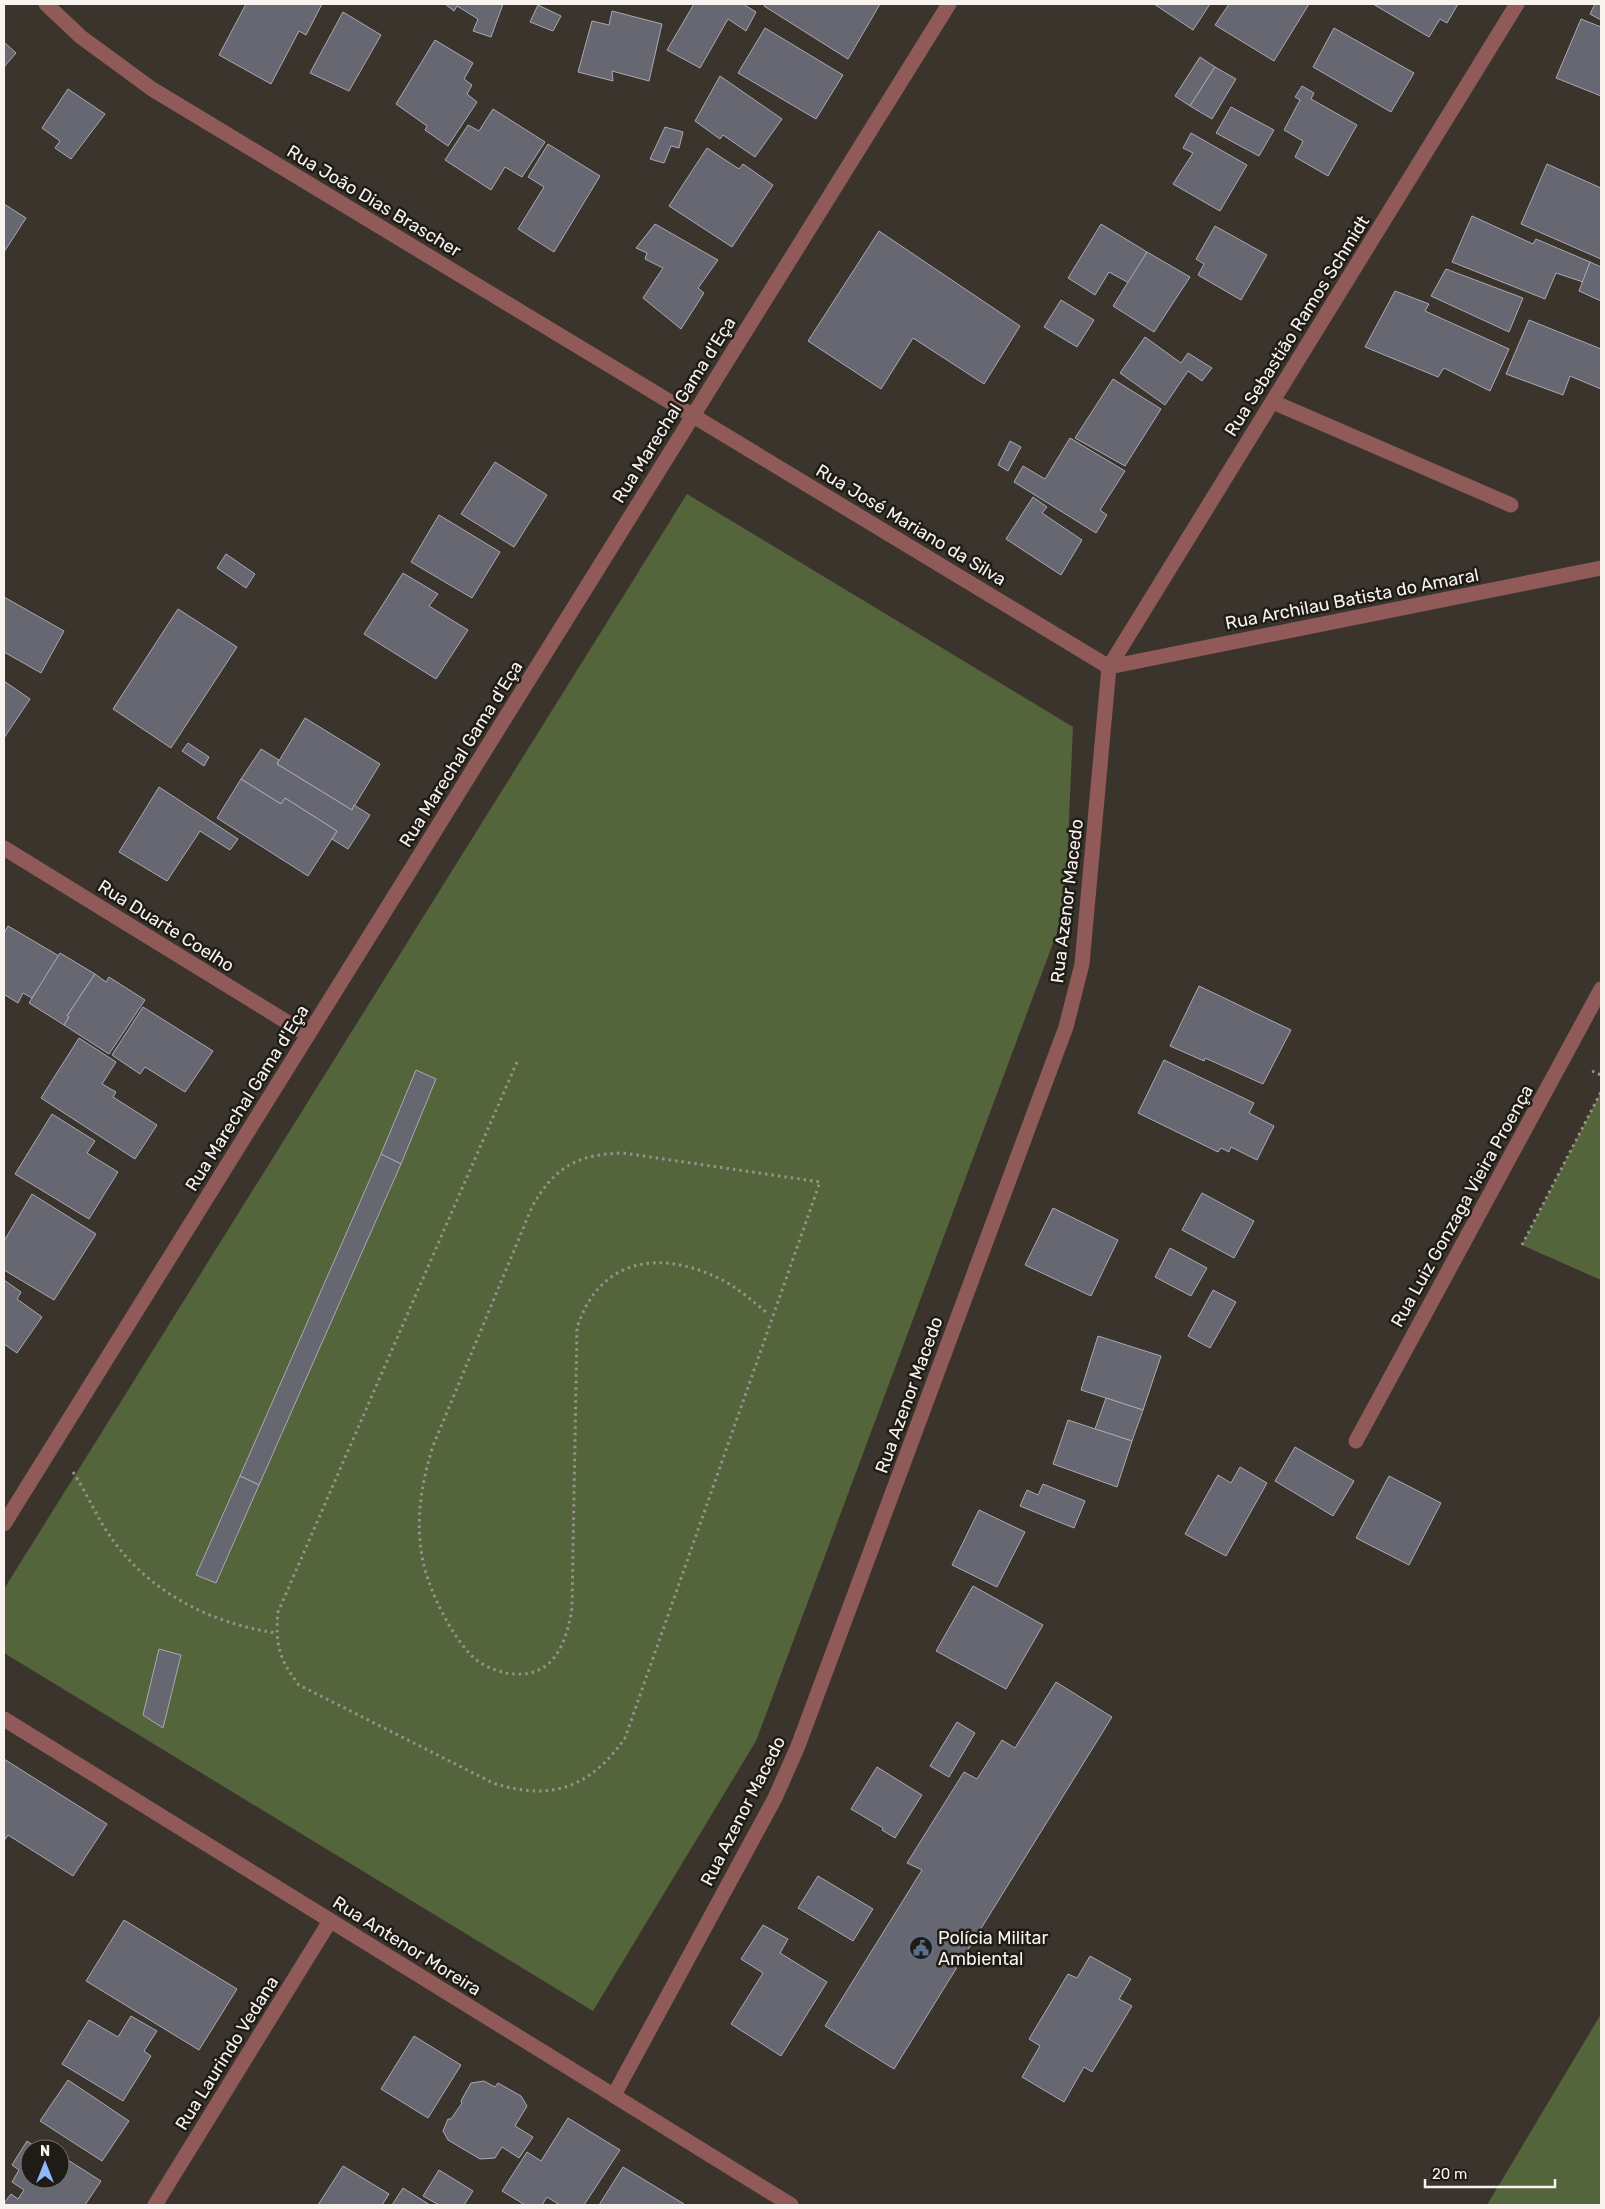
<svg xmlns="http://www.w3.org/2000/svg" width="1605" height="2209" font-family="Rubik,sans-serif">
  <rect width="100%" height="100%" fill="#3b342c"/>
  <g fill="#54643b">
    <path d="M687,494L1073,727L1065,911L756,1741L593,2011L4,1653V1589Z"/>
    <path d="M1601,1092V1280L1522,1245Z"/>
    <path d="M1601,2014V2205H1487Z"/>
  </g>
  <g fill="#676771" stroke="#a9a9b5">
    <path d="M246,4H322L306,35L299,31L271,84L219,55Z"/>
    <path d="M445,4H503L491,37L473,31L478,19L457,6L454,11Z"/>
    <path d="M694,4H743L756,12L746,31L728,19L700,68L667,50Z"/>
    <path d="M766,4H880L848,59L764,6Z"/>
    <path d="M1154,4H1210L1193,30Z"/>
    <path d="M1229,4H1309L1274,61L1215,25Z"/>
    <path d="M1373,4H1458L1447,23L1440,19L1429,37Z"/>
    <path d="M1595,4H1601V20L1590,14Z"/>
    <path d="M538,5L561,16L553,31L530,22Z"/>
    <path d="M612,11L662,24L649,81L612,71L613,81L578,72L592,21L609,25Z"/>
    <path d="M343,12L381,35L349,91L310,73Z"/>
    <path d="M1581,19L1601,27V96L1556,78Z"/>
    <path d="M765,28L843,75L816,119L738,73Z"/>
    <path d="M1334,28L1414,73L1391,112L1313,67Z"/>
    <path d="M435,40L473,63L464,79L472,85L467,94L477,102L448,146L425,130L427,126L396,104Z"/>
    <path d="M4,42L16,53L4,67Z"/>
    <path d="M1200,57L1215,67L1190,106L1175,96Z"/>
    <path d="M1215,67L1236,79L1212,119L1190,106Z"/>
    <path d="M720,76L782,119L755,157L723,135L720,139L695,121Z"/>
    <path d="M1302,86L1314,93L1311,99L1357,125L1328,176L1295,157L1303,141L1284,130L1300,100L1295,97Z"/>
    <path d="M68,89L105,114L71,159L55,148L60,141L42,128Z"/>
    <path d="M1231,107L1274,130L1259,156L1216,133Z"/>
    <path d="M493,109L545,142L522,177L505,167L491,190L445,160L468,125L479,131Z"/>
    <path d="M665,127L683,132L679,148L671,146L664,163L650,159Z"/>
    <path d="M1191,133L1247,165L1220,211L1173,184L1193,153L1183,148Z"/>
    <path d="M548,144L600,176L554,252L518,229L544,187L528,177Z"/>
    <path d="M707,148L739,169L743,164L773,185L732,247L669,206Z"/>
    <path d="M1547,164L1601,188V259L1521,224Z"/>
    <path d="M4,204L26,218L4,252Z"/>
    <path d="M1472,216L1533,244L1536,239L1590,262L1583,282L1556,273L1545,299L1452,262Z"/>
    <path d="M655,224L718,260L698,288L704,293L681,329L643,298L663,268L645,259L647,253L636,248Z"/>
    <path d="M1101,224L1147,252L1129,283L1109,272L1095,295L1068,278Z"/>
    <path d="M1215,226L1267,255L1241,300L1198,275L1204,264L1196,259Z"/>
    <path d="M879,231L1020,326L984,384L913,338L881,389L808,341Z"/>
    <path d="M1147,252L1190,277L1154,332L1113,306Z"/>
    <path d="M1590,262L1601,267V301L1579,291Z"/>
    <path d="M1446,269L1523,298L1509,332L1431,296Z"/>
    <path d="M1395,291L1429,304L1425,311L1509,349L1490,391L1444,368L1438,377L1365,347Z"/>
    <path d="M1061,300L1094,320L1077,347L1044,327Z"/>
    <path d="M1529,320L1601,349V389L1570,376L1563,395L1506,374Z"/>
    <path d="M1145,337L1181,363L1188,353L1212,368L1202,381L1188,371L1165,405L1120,373Z"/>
    <path d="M1113,379L1161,409L1125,466L1075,438Z"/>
    <path d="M1070,438L1125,471L1100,510L1107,515L1096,533L1014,482L1023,466L1045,479Z"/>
    <path d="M1010,441L1021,447L1008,471L998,465Z"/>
    <path d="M495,462L547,495L514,547L461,514Z"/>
    <path d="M1033,497L1047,507L1042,513L1082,540L1061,575L1006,539Z"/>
    <path d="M439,515L500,552L472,598L411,562Z"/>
    <path d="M226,554L255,574L246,588L217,568Z"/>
    <path d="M403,573L438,594L429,606L468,630L436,679L364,634Z"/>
    <path d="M4,597L64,631L41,673L4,652Z"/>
    <path d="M178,609L237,647L171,748L113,709Z"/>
    <path d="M4,681L30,699L4,738Z"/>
    <path d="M305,718L380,764L352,810L277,764Z"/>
    <path d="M188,743L209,757L204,766L182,751Z"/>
    <path d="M261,749L279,760L277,764L352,810L354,805L370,815L348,849L332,839L337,831L285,798L281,804L241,779Z"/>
    <path d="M241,779L281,804L285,798L337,831L308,876L217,818Z"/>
    <path d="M159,787L238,839L230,850L200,831L167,881L119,852Z"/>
    <path d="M8,926L59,956L32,998L23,993L18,1003L5,995L4,998V933Z"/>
    <path d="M60,953L95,974L67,1016L69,1017L64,1025L29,1003Z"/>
    <path d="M95,974L106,982L109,977L145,1000L109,1054L64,1025L69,1017L67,1016Z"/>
    <path d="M1199,986L1291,1030L1263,1084L1205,1058L1204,1061L1170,1046Z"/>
    <path d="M143,1007L213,1051L185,1092L145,1067L140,1074L112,1055Z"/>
    <path d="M79,1038L116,1062L102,1084L116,1092L113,1097L157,1125L135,1159L41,1098Z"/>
    <path d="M1164,1060L1254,1103L1249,1113L1274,1126L1257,1160L1231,1147L1229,1152L1221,1148L1218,1152L1138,1113Z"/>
    <path d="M416,1070L436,1079L401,1164L381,1154Z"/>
    <path d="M52,1114L95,1141L87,1153L118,1172L89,1219L15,1174Z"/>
    <path d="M381,1154L401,1164L259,1485L240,1476Z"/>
    <path d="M1202,1193L1254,1221L1234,1258L1182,1230Z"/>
    <path d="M32,1194L96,1234L54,1300L4,1270V1241Z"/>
    <path d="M1053,1208L1118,1240L1091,1296L1025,1265Z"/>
    <path d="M1170,1248L1207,1268L1191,1296L1155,1277Z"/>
    <path d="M4,1280L21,1292L17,1299L42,1317L17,1353L4,1344Z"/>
    <path d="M1213,1290L1236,1302L1210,1348L1188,1336Z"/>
    <path d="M1098,1336L1161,1356L1143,1410L1081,1390Z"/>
    <path d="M1106,1398L1143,1410L1132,1441L1095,1429Z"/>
    <path d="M1068,1420L1132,1441L1117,1487L1053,1464Z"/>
    <path d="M1295,1447L1354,1481L1333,1516L1275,1481Z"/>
    <path d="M1240,1467L1267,1483L1226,1556L1185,1534L1218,1475L1231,1483Z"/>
    <path d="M240,1476L259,1485L216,1583L196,1575Z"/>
    <path d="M1389,1476L1441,1503L1409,1565L1356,1538Z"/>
    <path d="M1043,1484L1085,1501L1074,1528L1020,1506L1027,1490L1038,1495Z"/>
    <path d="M979,1510L1025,1532L997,1587L952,1565Z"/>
    <path d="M973,1586L1043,1625L1006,1689L936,1651Z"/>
    <path d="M159,1649L181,1655L163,1728L143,1715Z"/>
    <path d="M1056,1682L1112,1717L894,2069L825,2026L922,1870L907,1863L964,1772L977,1779L1002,1740L1015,1748Z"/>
    <path d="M957,1722L975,1733L949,1777L930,1766Z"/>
    <path d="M4,1759L107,1824L73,1876L8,1835L4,1841Z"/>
    <path d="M877,1767L922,1795L895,1838L882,1830L883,1828L851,1809Z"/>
    <path d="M818,1876L873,1909L853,1941L798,1908Z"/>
    <path d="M124,1920L237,1989L199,2050L86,1981Z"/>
    <path d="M763,1925L788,1939L780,1953L827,1982L781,2056L731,2024L763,1973L741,1959Z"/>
    <path d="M1090,1956L1131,1979L1119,1999L1132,2006L1092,2072L1084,2067L1064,2102L1022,2077L1040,2046L1029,2039L1068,1974L1077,1978Z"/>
    <path d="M131,2016L157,2031L144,2051L151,2056L123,2101L62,2064L89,2020L118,2037Z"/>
    <path d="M414,2036L461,2065L428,2118L381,2089Z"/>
    <path d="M68,2080L129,2121L102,2161L40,2121Z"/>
    <path d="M484,2081L495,2087L498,2083L521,2096L527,2106L515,2126L533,2137L519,2158L502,2147L495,2158L480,2159L448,2140L443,2131L448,2119H451L462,2103L461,2101L471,2083Z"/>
    <path d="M568,2118L620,2150L584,2205H560L547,2197L542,2205H525L502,2191L527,2152L541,2161Z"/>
    <path d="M27,2141L36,2147L39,2142L50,2149H30V2179H60V2155L101,2181L85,2205H7L4,2203L11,2194L18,2199L24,2190L12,2182L19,2170L12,2165Z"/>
    <path d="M343,2166L389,2194L382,2205H318Z"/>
    <path d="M623,2167L684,2204L683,2205H599Z"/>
    <path d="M439,2170L473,2191L464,2205H439L423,2196Z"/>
    <path d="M403,2188L430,2205H392Z"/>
  </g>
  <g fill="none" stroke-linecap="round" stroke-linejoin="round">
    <g stroke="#98928c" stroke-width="3" stroke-dasharray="2.5 4" stroke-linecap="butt">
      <path d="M517,1062L278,1612C275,1643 279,1660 299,1685L493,1783C551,1802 591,1787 625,1738L820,1182L623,1153C578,1154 554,1167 532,1207L433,1446C421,1484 415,1522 423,1562C430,1592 449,1631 470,1654C479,1664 493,1670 506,1673C552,1681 566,1646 572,1608L577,1328C600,1255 665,1249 726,1282C741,1291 753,1301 766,1312"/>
      <path d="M1592,1071L1601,1075"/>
      <path d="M1522,1245L1601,1092"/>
      <path d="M73,1472C84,1489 92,1506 101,1522C139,1587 204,1622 276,1633"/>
    </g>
    <g stroke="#905a59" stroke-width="15">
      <path d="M46,4L81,37L152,89L1109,667"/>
      <path d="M1273,402L1511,505"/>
      <path d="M1109,667L1601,568"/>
      <path d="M4,848L308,1035"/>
      <path d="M1356,1441L1601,989"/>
      <path d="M4,1524L949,4"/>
      <path d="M4,1719L791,2205"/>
      <path d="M614,2095L775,1798L798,1746L1066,1027L1082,964L1109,667L1517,4"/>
      <path d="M155,2205L330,1921"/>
    </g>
  </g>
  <defs>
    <g id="civic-ring" transform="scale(1.25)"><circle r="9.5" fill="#1f1c18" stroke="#5c6f8a" stroke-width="1.5"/><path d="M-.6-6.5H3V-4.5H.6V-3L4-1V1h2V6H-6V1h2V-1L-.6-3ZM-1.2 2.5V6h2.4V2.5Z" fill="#5c6f8a"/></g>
  </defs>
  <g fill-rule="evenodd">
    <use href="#civic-ring" x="921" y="1948"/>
  </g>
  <g text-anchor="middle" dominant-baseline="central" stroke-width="5" stroke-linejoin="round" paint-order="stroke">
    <g font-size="18" fill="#f8f3ee" stroke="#1f1c18">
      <text transform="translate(374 201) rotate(31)">Rua João Dias Brascher</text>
      <text transform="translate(1297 326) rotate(-58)">Rua Sebastião Ramos Schmidt</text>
      <text transform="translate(674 410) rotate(-58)">Rua Marechal Gama d'Eça</text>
      <text transform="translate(911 525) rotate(31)">Rua José Mariano da Silva</text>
      <text transform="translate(1352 599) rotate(-11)">Rua Archilau Batista do Amaral</text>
      <text transform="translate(461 754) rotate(-58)">Rua Marechal Gama d'Eça</text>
      <text transform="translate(1067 901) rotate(-83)">Rua Azenor Macedo</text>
      <text transform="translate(166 926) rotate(32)">Rua Duarte Coelho</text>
      <text transform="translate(247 1098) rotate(-58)">Rua Marechal Gama d'Eça</text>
      <text transform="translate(1462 1206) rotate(-61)">Rua Luiz Gonzaga Vieira Proença</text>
      <text transform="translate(909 1395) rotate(-70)">Rua Azenor Macedo</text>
      <text transform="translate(743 1811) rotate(-63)">Rua Azenor Macedo</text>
      <text transform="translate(407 1946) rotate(32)">Rua Antenor Moreira</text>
      <text transform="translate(227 2053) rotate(-58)">Rua Laurindo Vedana</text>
    </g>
    <g font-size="18" fill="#f8f3ee" stroke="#1f1c18" text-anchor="start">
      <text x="938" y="1938">Polícia Militar<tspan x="938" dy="21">Ambiental</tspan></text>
    </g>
  </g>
  <rect width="1605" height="2209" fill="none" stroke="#f8f3ee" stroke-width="10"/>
  <g transform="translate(45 2164)"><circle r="24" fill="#1f1c18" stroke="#76726e"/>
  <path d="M0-4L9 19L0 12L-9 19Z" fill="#8fb8fd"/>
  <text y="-8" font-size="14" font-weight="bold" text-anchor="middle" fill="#f8f3ee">N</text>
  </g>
  <path d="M1425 2179v8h130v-8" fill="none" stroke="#f8f3ee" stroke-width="2.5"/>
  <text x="1432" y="2179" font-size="15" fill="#f8f3ee" stroke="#1f1c18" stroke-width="4" paint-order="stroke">20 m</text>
</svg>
